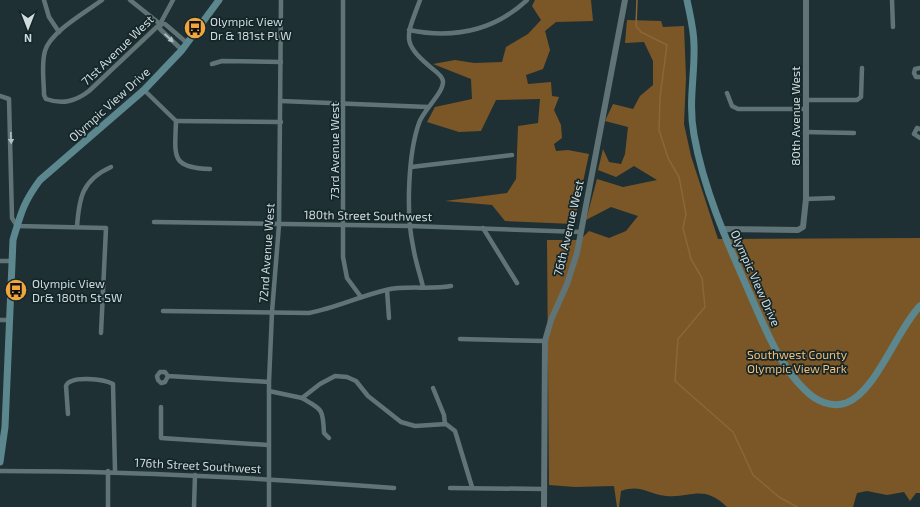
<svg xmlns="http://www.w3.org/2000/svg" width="920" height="507" font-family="'Exo 2',sans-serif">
  <rect width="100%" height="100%" fill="#1e3033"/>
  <g fill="#7b5727">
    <path d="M535,0H591L593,21L556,22L545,31L550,50L543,69L526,75L528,84L551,82L552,96L559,97L554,110L561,125L562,138L554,144L556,151L568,150L589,154L574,224L505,221L492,205L445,201L507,193L516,179L518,126L538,123L540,99L496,100L481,131L459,132L427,122L435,107L472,99L471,79L433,64L455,60L474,63L502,62L506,47L528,34L541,20L532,6Z"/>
    <path d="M627,20L661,21L663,27L684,26L686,78L684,124L691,156L718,239L920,238V493H916L910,501L904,492L887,495L867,491L857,493L853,507H727C703,484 693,498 666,496C648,494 641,484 621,491L619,507H617L614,486L575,487L549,485L547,240H580L589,231L609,238L626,231L638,216L611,207L586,220L597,179L623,187L657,180L634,166L616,177L598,170L603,149L609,162L621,164L625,154L628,127L605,121L613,104L633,109L640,96L653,85V61L644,42L625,43Z"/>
  </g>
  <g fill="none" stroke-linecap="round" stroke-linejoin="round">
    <path stroke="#8b6637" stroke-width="1.5" d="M637,0L636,26L641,32L667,45L660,97L659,130L668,158L679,177L686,214L683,228L691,259L702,278L705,307L678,339L675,381L733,432L753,475L779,497L797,507"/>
    <g stroke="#607478" stroke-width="4.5">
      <path d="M44,0L49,17L59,32"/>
      <path d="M102,0C86,12 50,32 45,51C41,64 44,81 44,95L46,99C63,105 76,101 89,91L160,24L173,0"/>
      <path d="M130,0L160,24H165L187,43"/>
      <path d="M343,0V257L347,278L361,297"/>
      <path d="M420,0C406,38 400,42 434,70C438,73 442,76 443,81C444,93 423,110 419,123C408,154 406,214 413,246C415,260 420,274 423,287"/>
      <path d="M892,0L893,27"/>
      <path d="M160,24V29L182,50"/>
      <path d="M409,30C454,39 494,31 527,0"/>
      <path d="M212,64L222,61L281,62"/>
      <path d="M920,68L915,69L914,73L916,77H920"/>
      <path d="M144,90L176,121C175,156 170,168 210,169"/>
      <path d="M727,93L732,106L738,109H805"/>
      <path d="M0,96L9,99L12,218L17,226L106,228L101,333"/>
      <path d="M805,100H857L861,97L862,68"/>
      <path d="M281,101L428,107"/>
      <path d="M176,121L281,122"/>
      <path d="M920,129L917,128L914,134L920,138"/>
      <path d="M805,132L854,133"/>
      <path d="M411,167L512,155"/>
      <path d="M806,199L833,198"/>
      <path d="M154,222L410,226L581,232"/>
      <path d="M77,227C79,198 82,180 111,167"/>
      <path d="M483,228L517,283"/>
      <path d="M0,261H12"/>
      <path d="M387,290L389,318"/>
      <path d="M163,311L309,313C336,308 360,296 386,290C407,285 429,290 451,286"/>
      <path d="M0,320H9"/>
      <path d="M460,339L545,341"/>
      <path d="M168,376L165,382L161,383L158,380L157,376L160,372H165L168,376L269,382"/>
      <path d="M433,388L444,415L445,424"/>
      <path d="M269,391L302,398L320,384L335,376L347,377L356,381L368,396L401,422L415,426L446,424L455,431L472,487"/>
      <path d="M302,398C322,410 323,408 324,433L329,438"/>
      <path d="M161,407V438L268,445"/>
      <path d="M68,414L66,386C70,375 104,379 113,384L115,471"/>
      <path d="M0,471C132,471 263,478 394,488"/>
      <path d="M450,488L544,489"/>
      <path d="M108,507V471"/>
      <path d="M194,507L195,475"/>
      <path d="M269,507V382L272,312L279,225L281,0"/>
    </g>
    <g stroke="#607478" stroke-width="6">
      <path d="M722,229L798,230L803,227L806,199V0"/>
      <path d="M544,507L545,341L551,320L567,284L577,253L625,0"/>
    </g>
    <g stroke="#5c878e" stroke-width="7">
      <path d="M687,0C690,15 694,30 694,45C695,76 688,102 694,135C704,191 727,242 750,294C764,326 779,365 805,390C816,401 831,408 846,403C876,392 896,331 920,306"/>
      <path d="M0,462L5,427L13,240C21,213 23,203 40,180L144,90L182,50L219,0"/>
    </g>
  </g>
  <defs><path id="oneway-solid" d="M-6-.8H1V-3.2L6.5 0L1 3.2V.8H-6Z"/></defs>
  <g fill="#b4c1c4">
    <use href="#oneway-solid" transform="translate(169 38) rotate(43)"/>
    <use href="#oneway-solid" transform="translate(11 138) rotate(88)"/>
  </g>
  <defs>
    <g id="bus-disc" transform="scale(1.15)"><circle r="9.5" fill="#f0a63f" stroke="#142629"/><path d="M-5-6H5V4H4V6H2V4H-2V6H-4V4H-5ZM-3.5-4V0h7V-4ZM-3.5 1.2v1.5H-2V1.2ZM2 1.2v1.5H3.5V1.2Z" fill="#111"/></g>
  </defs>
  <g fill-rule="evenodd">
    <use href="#bus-disc" x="195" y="28"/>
    <use href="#bus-disc" x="16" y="290"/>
  </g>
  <g text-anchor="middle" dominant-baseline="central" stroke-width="3.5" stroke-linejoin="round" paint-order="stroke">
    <g font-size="12" fill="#d0dbdd" stroke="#142629" text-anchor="start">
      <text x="210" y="21">Olympic View<tspan x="210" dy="14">Dr &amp; 181st Pl W</tspan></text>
      <text x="32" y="283">Olympic View<tspan x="32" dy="14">Dr&amp; 180th St SW</tspan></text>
    </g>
    <g font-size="12" fill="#d0dbdd" stroke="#142629">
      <text transform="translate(117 50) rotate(-44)">71st Avenue West</text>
      <text transform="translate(109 104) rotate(-42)">Olympic View Drive</text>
      <text transform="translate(795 116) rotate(-90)">80th Avenue West</text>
      <text transform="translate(334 151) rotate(-90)">73rd Avenue West</text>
      <text transform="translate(368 215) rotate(1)">180th Street Southwest</text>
      <text transform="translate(568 228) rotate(-77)">76th Avenue West</text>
      <text transform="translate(266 253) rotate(-86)">72nd Avenue West</text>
      <text transform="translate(756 278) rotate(66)">Olympic View Drive</text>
      <text transform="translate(198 465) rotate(3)">176th Street Southwest</text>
    </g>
    <g font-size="12" fill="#f5bc76" stroke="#142629">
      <text x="797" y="354">Southwest County<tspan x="797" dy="14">Olympic View Park</tspan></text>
    </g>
  </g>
  <g transform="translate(28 28) rotate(180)" stroke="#142629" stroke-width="3" paint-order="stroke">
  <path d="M0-3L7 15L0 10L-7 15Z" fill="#d0dbdd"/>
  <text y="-6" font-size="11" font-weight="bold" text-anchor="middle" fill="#d0dbdd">N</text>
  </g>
</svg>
